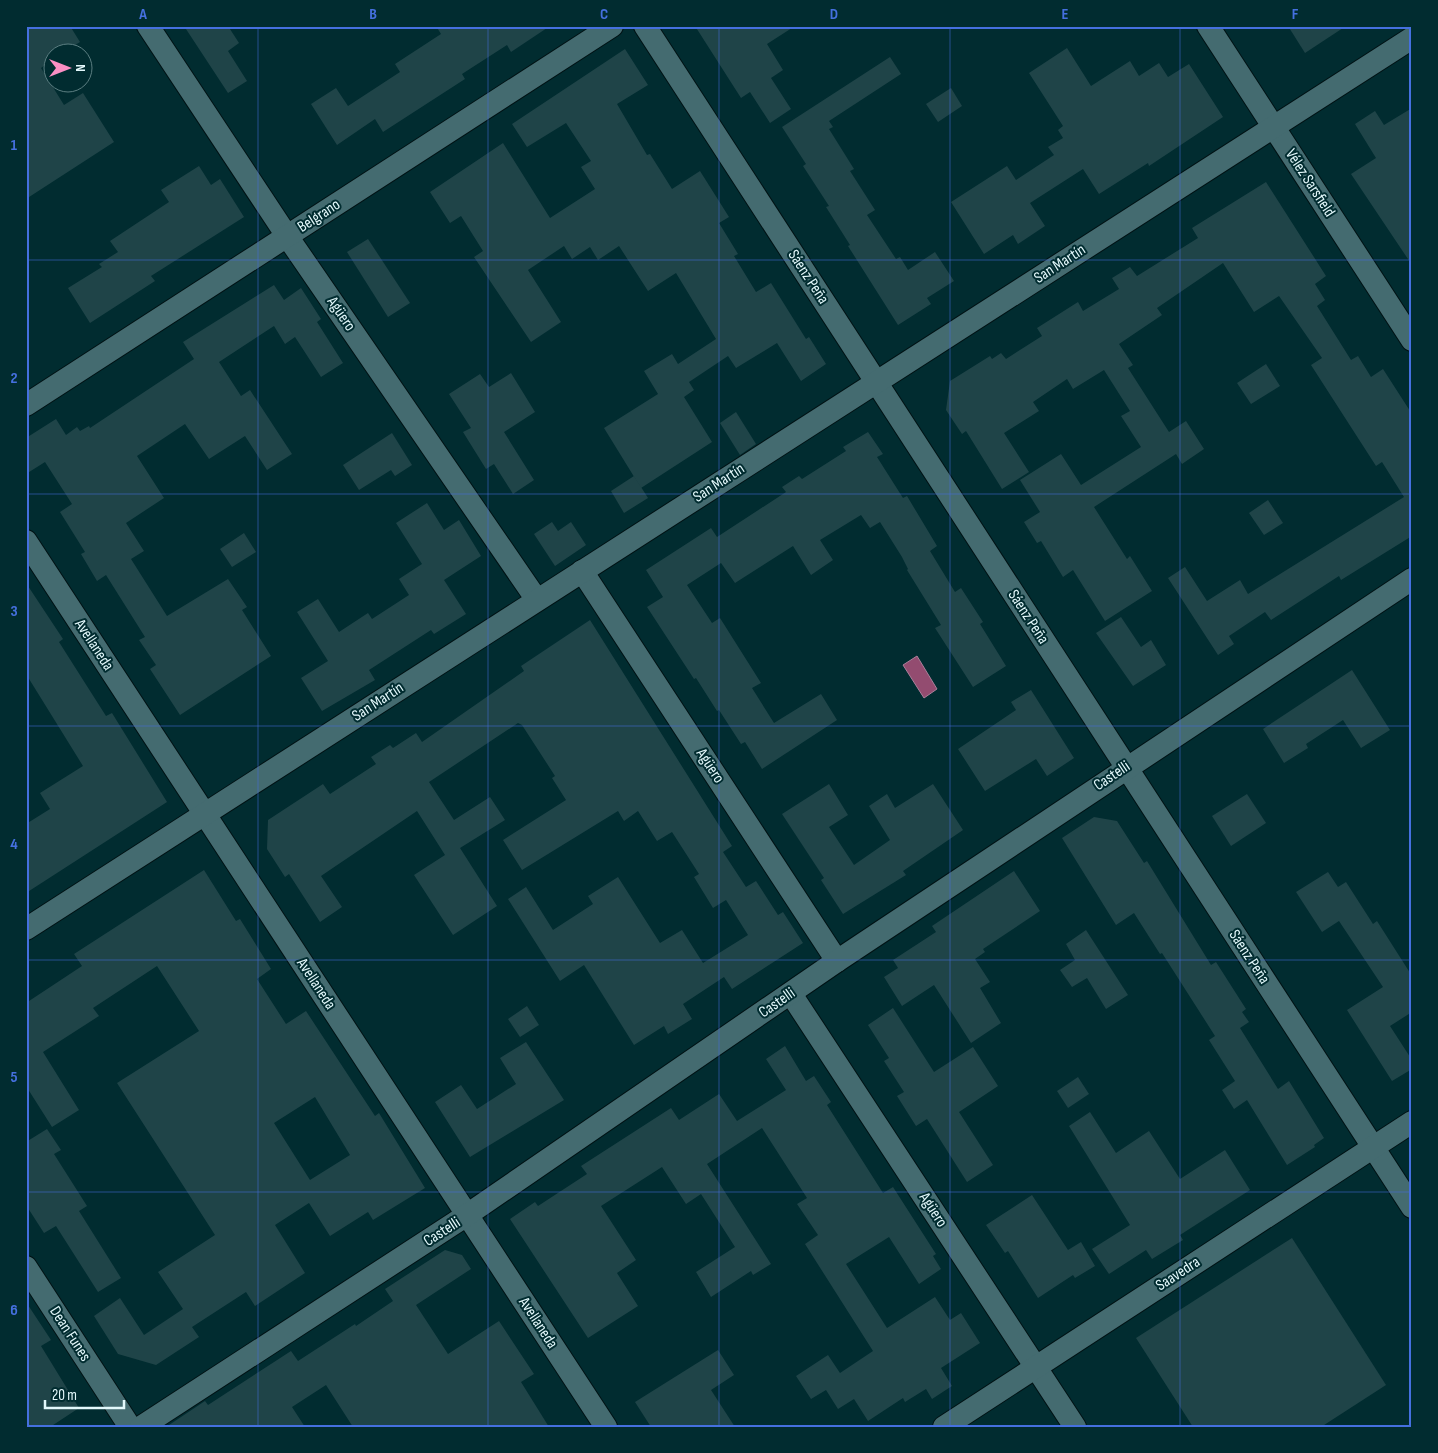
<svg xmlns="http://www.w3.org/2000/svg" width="1438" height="1453" font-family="'Sofia Sans Condensed',sans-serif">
  <rect width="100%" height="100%" fill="#012c30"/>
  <path fill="#934c70" stroke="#ab809a" d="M917,656L937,689L924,698L903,665Z"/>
  <g fill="#1f4448" fill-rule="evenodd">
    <path d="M26,26H70L80,42L64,52H52V60L41,68L64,105L83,93L114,142L26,199Z"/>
    <path d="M184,26H228L239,43L228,51L247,81L228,93Z"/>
    <path d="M436,26H550L511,52L507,45L462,74L465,79L383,132L375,119L337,145L311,104L336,88L348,106L400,72L395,64L441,34Z"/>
    <path d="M695,26H795L767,44L783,70L771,78L791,109L770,123L750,92L741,98Z"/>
    <path d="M1288,26H1346L1305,53Z"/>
    <path d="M1067,48L1091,86L1130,61L1139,76L1159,63L1168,77L1189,64L1223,117L1149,166L1148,163L1099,194L1083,169L1030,203L1045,226L1018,244L1013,235L984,254L951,202L1007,166L1016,180L1054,155L1048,147L1063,138L1058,130L1063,126L1029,73Z"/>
    <path d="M625,49L648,85L617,104L647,155L650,154L672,189L700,171L729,217L719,223L738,254L734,256L756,292L771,283L806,339L809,337L826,364L801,381L777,343L736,368L728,356L689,382L694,390L684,397L712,442L641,488L604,428L658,394L644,371L672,354L678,364L716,339L676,273L648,291L619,246L598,260L590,247L572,259L564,246L528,270L561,322L531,342L474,257L483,251L461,216L450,223L430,192L503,143L550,218L595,189L581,167L591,161L566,123L527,147L512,124Z"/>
    <path d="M890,57L901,74L829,121L833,127L829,129L854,169L850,171L875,210L867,215L896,259L900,257L908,270L935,252L954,281L927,298L931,304L898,325L848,246L850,245L826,207L829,206L803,166L806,164L782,127Z"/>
    <path d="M951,88L962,106L938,122L926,104Z"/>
    <path d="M1412,108V265L1351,174L1376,158L1355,124L1375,111L1384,125Z"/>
    <path d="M199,166L211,185L220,179L244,217L151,276L155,281L90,323L68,288L102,267L99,264L118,252L110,241L169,202L161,190Z"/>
    <path d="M1266,182L1326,276L1315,284L1325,300L1317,306L1351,360L1358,356L1371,377L1383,369L1412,414V536L1341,580L1339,576L1271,620L1265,612L1229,636L1234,644L1218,655L1168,578L1185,567L1207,601L1240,580L1248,594L1404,497L1382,462L1376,466L1311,365L1322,358L1279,296L1254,312L1223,263L1157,308L1162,315L1119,344L1133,365L1128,368L1169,432L1186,421L1204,449L1182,464L1176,454L1094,507L1127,559L1130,556L1152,591L1105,621L1073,570L1063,577L1041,541L1037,543L1024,522L1040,512L1020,480L1061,454L1081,485L1141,447L1121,416L1130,411L1104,370L1073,389L1067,379L1033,402L1039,411L1004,433L1029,472L1002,489L966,431L962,434L946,410L950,381L990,356L992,359L1001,353L1006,359L1042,336L1037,328L1078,302L1083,311L1119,289L1112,278L1130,267L1137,276L1198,238L1192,228Z"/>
    <path d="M368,239L410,303L388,317L347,252Z"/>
    <path d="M274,285L284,300L301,288L321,319L317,322L343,363L321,377L295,337L285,344L274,326L219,362L241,396L250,390L292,454L267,470L245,436L209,459L185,424L137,456L164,498L126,523L144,551L131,559L167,616L228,579L247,607L242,610L271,656L180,715L150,669L156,665L139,640L145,637L106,575L97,581L81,554L85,552L60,512L72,504L45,462L26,474V438L56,419L66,435L77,427L80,431L89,426L90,428L194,359L183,342Z"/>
    <path d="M1266,364L1280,386L1251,404L1237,383Z"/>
    <path d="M511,373L535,412L504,432L534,480L513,494L494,464L486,469L463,432L471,428L449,394L480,374L489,387Z"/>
    <path d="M736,412L756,444L740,455L720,423Z"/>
    <path d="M868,432L883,454L877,457L903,498L907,496L937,546L930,551L955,592L961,588L983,622L980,624L1006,666L973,687L935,628L941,625L907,570L908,569L902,557L880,522L870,528L861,515L820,540L833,560L811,575L793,546L735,583L721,563L687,585L712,623L720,618L761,683L752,688L774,723L821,694L837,720L762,769L745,742L741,744L719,710L717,711L696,678L694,679L647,607L663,597L646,570L711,528L717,537L786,492L782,487L799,476L802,479L846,451L843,447Z"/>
    <path d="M392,433L412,465L395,476L391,470L359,490L343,465Z"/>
    <path d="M634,476L648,498L624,513L611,491Z"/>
    <path d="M1268,500L1283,523L1264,535L1249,513Z"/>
    <path d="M427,503L444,530L459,520L481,556L444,580L466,614L434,634L431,630L369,670L375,680L322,711L301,678L328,661L297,612L318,599L339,632L368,613L372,619L409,595L399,579L422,564L396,523Z"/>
    <path d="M552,522L558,531L571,522L586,545L555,566L534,534Z"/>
    <path d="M244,533L256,552L232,567L220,549Z"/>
    <path d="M26,583L63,639L59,642L85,683L106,716L112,713L167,802L26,893V824L50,809L40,793L83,766L26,674Z"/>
    <path d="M1121,617L1141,647L1151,640L1166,665L1133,686L1096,633Z"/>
    <path d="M590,620L732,846L723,852L746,887L756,881L778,915L783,912L803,943L732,989L724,977L683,1004L692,1019L668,1034L664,1026L634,1045L584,965L560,981L508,899L526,887L553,930L593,904L588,896L618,877L660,943L682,930L703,963L748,935L726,900L713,908L694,877L699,874L672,832L657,841L638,811L624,821L618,811L522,870L503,840L566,800L552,778L555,776L522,725L518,723L429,782L454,820L490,797L505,820L460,848L497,906L453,935L414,875L445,855L417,811L321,876L342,907L320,922L289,874L285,877L267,849L268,820L323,784L330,794L376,764L371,757L390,745L393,748L416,733L422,742L524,671L521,666Z"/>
    <path d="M1352,670L1390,730L1361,748L1343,720L1306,744L1308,748L1284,763L1263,729Z"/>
    <path d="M1031,690L1074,758L1047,776L1036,759L985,791L958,749L1016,710L1011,702Z"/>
    <path d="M829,784L848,815L829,827L854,865L890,840L869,806L887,794L895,808L933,784L963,830L903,871L906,875L843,914L821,880L824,878L782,814Z"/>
    <path d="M1247,794L1266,823L1231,846L1212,816Z"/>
    <path d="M1094,817L1117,821L1144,863L1147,861L1211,965L1216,962L1246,1009L1242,1012L1249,1022L1240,1028L1278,1089L1289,1081L1324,1138L1314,1145L1315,1147L1287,1165L1247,1100L1234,1109L1222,1090L1235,1081L1209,1040L1215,1036L1162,953L1160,954L1134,913L1116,925L1062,838Z"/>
    <path d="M204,870L236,921L240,919L271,969L257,979L286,1024L306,1011L375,1116L379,1113L425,1188L373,1220L368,1212L330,1236L309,1203L275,1225L305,1273L255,1306L246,1292L192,1327L199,1337L156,1365L118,1354L94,1316L120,1298L144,1335L183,1309L158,1272L215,1235L117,1083L199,1031L157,966L93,1008L99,1016L43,1052L79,1110L52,1127L26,1086V1003L82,966L74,954ZM315,1097L350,1155L310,1180L274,1123Z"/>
    <path d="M1014,871L1040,911L983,949L985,952L975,959L990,982L980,988L1001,1023L971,1043L934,985L902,1006L884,977L898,968L893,960L936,932L932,926Z"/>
    <path d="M1328,872L1338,887L1346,882L1373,924L1377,921L1412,976V1012L1390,1026L1412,1060V1069L1392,1081L1347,1010L1383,987L1339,921L1322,932L1296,892Z"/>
    <path d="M1086,930L1128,995L1106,1009L1087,978L1072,987L1060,970L1075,960L1066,944Z"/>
    <path d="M527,1006L539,1025L520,1037L508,1019Z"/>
    <path d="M893,1008L934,1072L973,1047L998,1086L959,1112L993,1165L967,1182L927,1119L916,1126L897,1096L904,1092L884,1061L889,1058L868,1025Z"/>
    <path d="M526,1042L564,1100L470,1157L435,1102L461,1085L477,1109L516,1084L500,1058Z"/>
    <path d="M785,1046L806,1081L814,1076L831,1102L827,1105L883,1193L893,1187L936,1254L933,1256L941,1269L919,1284L889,1237L846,1264L887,1328L935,1297L950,1320L961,1313L980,1343L941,1368L952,1386L932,1399L926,1389L905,1402L903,1398L868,1421L854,1399L838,1409L826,1390L811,1399L796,1376L828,1355L840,1373L873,1351L805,1244L818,1235L797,1204L807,1198L762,1128L707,1164L771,1264L753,1275L751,1271L711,1297L696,1272L735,1247L701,1194L686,1204L662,1167L601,1206L636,1260L617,1273L638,1306L588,1338L510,1219L535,1202L538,1206L587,1174L581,1166L671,1108L679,1120L719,1094L737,1121L786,1090L766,1059Z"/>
    <path d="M1078,1077L1089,1094L1068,1108L1057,1091Z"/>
    <path d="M1090,1112L1116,1153L1149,1131L1180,1179L1225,1150L1250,1190L1180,1235L1183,1240L1152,1259L1146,1250L1109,1274L1092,1249L1130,1225L1069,1126Z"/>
    <path d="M47,1129L61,1150L54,1154L87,1206L79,1211L121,1278L98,1292L56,1226L44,1233L26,1205V1142Z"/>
    <path d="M1032,1195L1068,1250L1081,1242L1095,1266L1075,1278L1073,1275L1038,1298L1008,1251L1005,1253L986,1225Z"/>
    <path d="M1292,1238L1386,1385L1321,1427H1193L1136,1338Z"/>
    <path d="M445,1250L462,1255L471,1269L416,1305L448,1354L499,1321L534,1374L521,1382L549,1427H353L326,1385L292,1407L305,1427H166L205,1401L208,1405L291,1351L298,1361L355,1324L356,1326L393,1301L385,1289Z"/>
    <path d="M26,1302L51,1340L41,1346L79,1408L50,1427H26Z"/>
    <path d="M718,1350L734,1375L711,1390L735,1427H651L635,1402Z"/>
  </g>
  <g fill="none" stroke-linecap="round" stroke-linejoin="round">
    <g stroke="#011214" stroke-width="24">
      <g id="minor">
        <path d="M148,26L287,236L537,600"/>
        <path d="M645,26L1412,1207"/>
        <path d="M1208,26L1412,340"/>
        <path d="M26,405L612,26"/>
        <path d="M26,541L606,1427"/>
        <path d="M582,571L837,961"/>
        <path d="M26,929L1412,38"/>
        <path d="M791,994L1075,1427"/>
        <path d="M26,1267L130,1427"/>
        <path d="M141,1427L467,1215L837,961L1412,579"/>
        <path d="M944,1427L1412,1122"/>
      </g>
    </g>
    <use href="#minor" stroke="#446b70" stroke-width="22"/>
  </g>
  <path fill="none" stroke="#4570df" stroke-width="1" stroke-opacity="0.55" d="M258,26V1427M488,26V1427M719,26V1427M950,26V1427M1180,26V1427M26,260H1412M26,494H1412M26,726H1412M26,960H1412M26,1192H1412"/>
  <g text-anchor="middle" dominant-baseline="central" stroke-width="4" stroke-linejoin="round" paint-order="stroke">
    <g font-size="16" fill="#e3f8fb" stroke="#012c30">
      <text transform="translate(1310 183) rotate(57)">Vélez Sarsfield</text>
      <text transform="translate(319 216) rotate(-33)">Belgrano</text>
      <text transform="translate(1060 264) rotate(-33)">San Martín</text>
      <text transform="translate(808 277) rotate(57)">Sáenz Peña</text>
      <text transform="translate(341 314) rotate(56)">Agüero</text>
      <text transform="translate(719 483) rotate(-33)">San Martín</text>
      <text transform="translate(1028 617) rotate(57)">Sáenz Peña</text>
      <text transform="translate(94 645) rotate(57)">Avellaneda</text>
      <text transform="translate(378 702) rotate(-33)">San Martín</text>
      <text transform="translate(710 766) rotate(57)">Agüero</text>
      <text transform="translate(1112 776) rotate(-34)">Castelli</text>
      <text transform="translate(1249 957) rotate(57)">Sáenz Peña</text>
      <text transform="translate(316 984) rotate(57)">Avellaneda</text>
      <text transform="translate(777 1003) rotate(-35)">Castelli</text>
      <text transform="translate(933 1210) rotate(57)">Agüero</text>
      <text transform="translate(442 1232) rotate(-33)">Castelli</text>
      <text transform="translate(1178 1274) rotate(-33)">Saavedra</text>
      <text transform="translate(538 1323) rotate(57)">Avellaneda</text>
      <text transform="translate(70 1334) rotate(57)">Dean Funes</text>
    </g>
  </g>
  <rect width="1438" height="1453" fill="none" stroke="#012c30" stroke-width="55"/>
  <g transform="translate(68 68) rotate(90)"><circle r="24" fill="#012c30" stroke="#5b7e81"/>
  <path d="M0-4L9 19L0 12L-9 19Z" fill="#fb8fc4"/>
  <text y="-8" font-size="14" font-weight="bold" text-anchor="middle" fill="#e3f8fb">N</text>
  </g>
  <path d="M45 1400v8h79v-8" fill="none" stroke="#e3f8fb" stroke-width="2.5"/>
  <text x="52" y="1400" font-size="15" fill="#e3f8fb" stroke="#012c30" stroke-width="4" paint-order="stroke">20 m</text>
  <rect x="28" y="28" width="1382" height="1398" fill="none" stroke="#4570df" stroke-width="2"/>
  <g font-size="16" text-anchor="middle" font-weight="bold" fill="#4570df">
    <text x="143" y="19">A</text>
    <text x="373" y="19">B</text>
    <text x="604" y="19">C</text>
    <text x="834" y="19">D</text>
    <text x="1065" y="19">E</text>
    <text x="1295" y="19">F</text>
    <text x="14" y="150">1</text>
    <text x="14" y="383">2</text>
    <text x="14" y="616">3</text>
    <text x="14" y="849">4</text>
    <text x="14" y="1082">5</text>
    <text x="14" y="1315">6</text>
  </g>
</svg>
